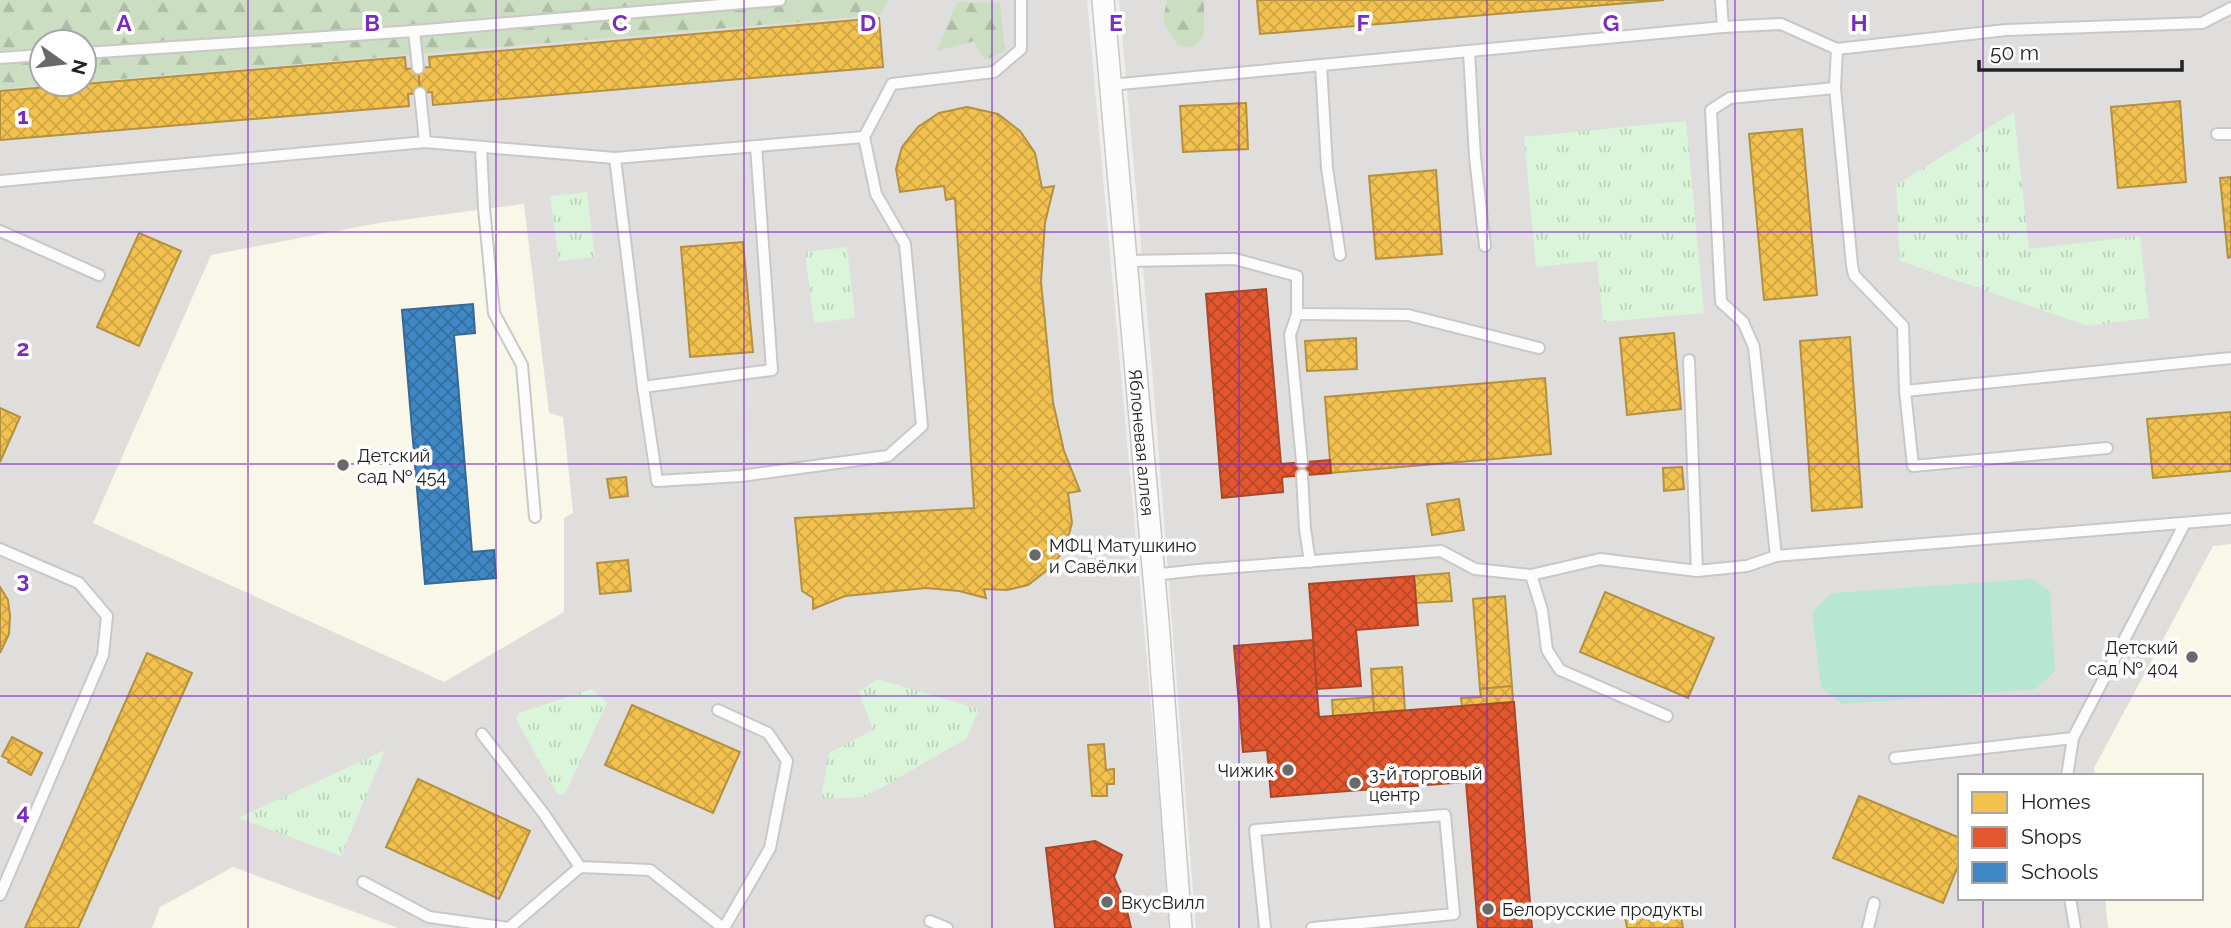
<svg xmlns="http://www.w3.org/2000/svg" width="2231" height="928" font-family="Raleway,sans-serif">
  <defs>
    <pattern id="forest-firs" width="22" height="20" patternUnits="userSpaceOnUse" patternTransform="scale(1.75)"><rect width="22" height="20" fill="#cbdec1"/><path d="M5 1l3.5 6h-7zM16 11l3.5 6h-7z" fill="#aebea6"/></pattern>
    <pattern id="park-tufts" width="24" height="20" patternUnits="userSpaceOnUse" patternTransform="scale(1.75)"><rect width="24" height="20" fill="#daf5da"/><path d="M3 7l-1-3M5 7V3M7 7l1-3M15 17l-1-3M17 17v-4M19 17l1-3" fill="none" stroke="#bbd2bb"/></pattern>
    <pattern id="homes-cross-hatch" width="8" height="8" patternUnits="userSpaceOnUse" patternTransform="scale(1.75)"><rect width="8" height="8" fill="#f2c14e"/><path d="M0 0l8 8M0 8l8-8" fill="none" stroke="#cfa644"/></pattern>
    <pattern id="shops-cross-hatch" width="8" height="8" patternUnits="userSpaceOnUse" patternTransform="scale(1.75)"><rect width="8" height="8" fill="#e4572e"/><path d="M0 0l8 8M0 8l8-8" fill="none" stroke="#b84827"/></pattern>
    <pattern id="schools-cross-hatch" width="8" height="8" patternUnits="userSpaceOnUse" patternTransform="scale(1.75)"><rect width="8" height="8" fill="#3f88c5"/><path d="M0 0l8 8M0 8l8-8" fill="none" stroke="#346fa0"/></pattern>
  </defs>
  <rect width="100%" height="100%" fill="#f0eeeb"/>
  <g fill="#dfdedc" fill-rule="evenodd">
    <path d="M0,0H1087L1171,928H0ZM42,42H84V84H42Z"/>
    <path d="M1119,0H2231V928H1196L1153,380ZM1960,776H2201V898H1960Z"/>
  </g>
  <g fill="#f8f7e8">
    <path d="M524,204L549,413L563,417L573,513L564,518V612L444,682L93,523L211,255L379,223Z"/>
    <path d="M2231,544V928H2108L2105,898H2201V776H2095L2094,768L2213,546Z"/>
    <path d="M233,867L398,928H152L160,907Z"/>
  </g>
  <g fill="url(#forest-firs)">
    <path d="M0,0H888L880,15L84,82V42H42V84H59L0,89Z"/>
    <path d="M1167,0H1204V35L1193,47L1178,46L1163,21Z"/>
    <path d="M957,2L1000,3L1005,51L985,60L974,41L937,51Z"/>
  </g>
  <g fill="url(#park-tufts)">
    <path d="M2014,112L2029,249L2140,236L2149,318L2088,326L1900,261L1896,185Z"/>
    <path d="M1686,121L1704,313L1603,322L1597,261L1536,267L1524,137Z"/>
    <path d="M587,192L595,257L559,261L550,196Z"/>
    <path d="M847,247L855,318L814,323L805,252Z"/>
    <path d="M877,679L979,709L966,739L865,797L821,799L829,753L873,730L859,692Z"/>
    <path d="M592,689L607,703L565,794L558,795L516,719L519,713Z"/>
    <path d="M385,750L341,856L239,818Z"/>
  </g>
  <path fill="#b7e6d2" d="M2032,579L2050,591L2055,671L2036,689L1843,704L1821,688L1812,612L1832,593Z"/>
  <g fill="#e0dfde">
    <path d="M1609,45L1610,65L1509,73L1501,85L1503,127L1482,128L1479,83L1484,64L1500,55Z"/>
    <path d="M1455,65L1457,82L1333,91L1332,75Z"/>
    <path d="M1249,80L1250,99L1182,102L1181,83Z"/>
    <path d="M744,150L745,170L636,180L634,160Z"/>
    <path d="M589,160L591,179L536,182L535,163Z"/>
    <path d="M897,256L912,401L891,404L876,258Z"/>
    <path d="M2231,319V347L2176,351L2173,323Z"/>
    <path d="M2116,328L2118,354L1977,366L1974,341Z"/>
    <path d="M793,378L797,402L691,416L688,392Z"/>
    <path d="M2126,406L2133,479L1987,493L1980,420Z"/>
    <path d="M861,428L863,453L671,471L668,446Z"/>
    <path d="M734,488L736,512L659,517L658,493Z"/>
    <path d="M4,513L72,544L63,564L0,536V521Z"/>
    <path d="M2062,704L2064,729L1907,743L1904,718Z"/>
    <path d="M1446,807L1456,926L1434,928H1227L1218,826Z"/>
  </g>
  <g fill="url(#homes-cross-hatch)" stroke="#b49141" stroke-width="2">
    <path d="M1257,0H1664L1260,34Z"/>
    <path d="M879,18L883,67L433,105L432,92L420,93L418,68L430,67L429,57Z"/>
    <path d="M405,57L406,69L418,68L420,93L408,94L409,106L0,140V91Z"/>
    <path d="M2180,101L2186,182L2118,188L2111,107Z"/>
    <path d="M1246,103L1248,149L1183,152L1180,106Z"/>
    <path d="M967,107L998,114L1020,131L1035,153L1042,188L1054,186L1045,223L1041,282L1053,402L1064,451L1080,491L1068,493L1072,523L1065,549L1050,568L1028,585L1007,590L984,589L986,598L959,591L926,588L845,596L813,609V598L802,591L795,518L974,508L955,198L946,200L944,186L900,192L896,169L902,147L918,127L939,113Z"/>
    <path d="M1802,129L1817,295L1764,300L1749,134Z"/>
    <path d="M1436,170L1442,254L1376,259L1369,176Z"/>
    <path d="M2231,177V257L2228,258L2220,178Z"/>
    <path d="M139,233L181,251L139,346L97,327Z"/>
    <path d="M743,242L753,352L690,357L681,247Z"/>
    <path d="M1674,333L1681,409L1627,415L1620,338Z"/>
    <path d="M1850,337L1862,507L1812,511L1800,341Z"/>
    <path d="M1356,338L1357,369L1307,371L1305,341Z"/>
    <path d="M1545,378L1551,454L1331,473L1325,397Z"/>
    <path d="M0,408L20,417L0,462Z"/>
    <path d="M2231,412V471L2153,478L2147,419Z"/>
    <path d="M1682,467L1684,489L1664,491L1663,468Z"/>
    <path d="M626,477L628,496L610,498L607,479Z"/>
    <path d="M1459,499L1464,530L1432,535L1427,504Z"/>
    <path d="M628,560L631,591L600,594L597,563Z"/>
    <path d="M1449,573L1452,601L1416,603L1414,576Z"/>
    <path d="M0,587L8,600L10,616L9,634L0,653Z"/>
    <path d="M1605,592L1714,638L1688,698L1580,652Z"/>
    <path d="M1505,596L1512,686L1480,689L1473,599Z"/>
    <path d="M147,653L192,673L78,928H25Z"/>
    <path d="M1402,667L1405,710L1374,713L1371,669Z"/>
    <path d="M1512,686L1513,702L1462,706L1461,698L1481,697L1480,689Z"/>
    <path d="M1373,697L1374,713L1333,716L1332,700Z"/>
    <path d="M632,705L740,752L713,813L605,765Z"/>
    <path d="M12,737L42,753L31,775L8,762L9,760L2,756Z"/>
    <path d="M1104,744L1106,770L1114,769V784H1107V796H1092L1088,745Z"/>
    <path d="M418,779L530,831L499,899L386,847Z"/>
    <path d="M1859,796L1960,838V861L1943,903L1833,858Z"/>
    <path d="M1679,904L1683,928H1627L1624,911Z"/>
  </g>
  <g fill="url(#shops-cross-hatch)" stroke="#aa472a" stroke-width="2">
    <path d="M1266,289L1281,464L1330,460L1331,473L1282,477L1283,492L1222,498L1206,294Z"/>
    <path d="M1414,576L1418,625L1356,630L1361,686L1317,689L1309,584Z"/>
    <path d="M1313,640L1319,717L1514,702L1532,928H1478L1466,782L1271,797L1267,750L1243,752L1234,646Z"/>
    <path d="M1095,841L1122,855L1114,877L1125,902L1131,928H1055L1046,848Z"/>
  </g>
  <path fill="url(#schools-cross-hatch)" stroke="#366994" stroke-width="2" d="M473,304L475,333L454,335L472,552L494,550L496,578L425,584L402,310Z"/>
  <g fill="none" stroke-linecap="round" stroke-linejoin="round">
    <g stroke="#c9c8c7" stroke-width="14">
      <g id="service">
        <path d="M1721,0L1723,27"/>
        <path d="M414,31L418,68"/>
        <path d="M1837,49L1835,88L1852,265L1854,275L1903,326L1905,391L1913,466L2107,448"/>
        <path d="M1469,52L1475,157L1485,246"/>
        <path d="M84,53L414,31L780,0"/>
        <path d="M0,58L42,55"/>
        <path d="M1321,65L1327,168L1340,255"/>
        <path d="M1110,85L1723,27L1781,24L1837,49L2006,30L2202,23L2231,8"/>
        <path d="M420,93L425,142"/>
        <path d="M2217,134H2231"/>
        <path d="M481,147L484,208L494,313L522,365L535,517"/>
        <path d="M615,158L643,387L772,370L756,146"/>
        <path d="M0,181L425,142L615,158L864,137"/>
        <path d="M0,231L99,275"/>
        <path d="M1126,261L1235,259L1297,276V314L1290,335L1302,462"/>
        <path d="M1297,314L1408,315L1539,348"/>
        <path d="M1689,360L1697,571"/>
        <path d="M643,387L657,481L741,476L888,456L922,426L905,244L876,194L864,137L892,84L994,72L1021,49V0"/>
        <path d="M1905,391L2231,358"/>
        <path d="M1302,475L1305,529L1310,562"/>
        <path d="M0,549L79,583L107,616L103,655L0,895"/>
        <path d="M1776,556L1754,347L1743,322L1721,302L1711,110L1730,98L1835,88"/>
        <path d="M1153,575L1198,570L1441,551L1475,569L1531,575L1600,559L1697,571L1747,566L1776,556L2231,519"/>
        <path d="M1531,575L1542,610L1547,650L1560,670L1667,716"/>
        <path d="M718,710L768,733L787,761L770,848L724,928"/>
        <path d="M482,734L544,814L580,867"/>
        <path d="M1895,758L2073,738"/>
        <path d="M2067,776L2073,738L2185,523"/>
        <path d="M363,882L429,917L509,928L580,867L650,870L723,928"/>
        <path d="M2070,898L2075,928"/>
        <path d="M930,921L947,928"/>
        <path d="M1265,928L1255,830L1445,815L1454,914L1312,928"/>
        <path d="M1868,928L1874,903"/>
      </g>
    </g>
    <g stroke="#c9c8c7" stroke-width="24">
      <g id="minor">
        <path id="s1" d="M1103,0L1158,622L1181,928"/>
      </g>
    </g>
    <use href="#service" stroke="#fdfcfc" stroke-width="10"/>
    <use href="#minor" stroke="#fdfcfc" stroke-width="21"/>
  </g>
  <path fill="none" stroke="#7b2cbf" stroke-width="2" stroke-opacity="0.55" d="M248,0V928M496,0V928M744,0V928M992,0V928M1239,0V928M1487,0V928M1735,0V928M1983,0V776M0,232H2231M0,464H2231M0,696H2231M1983,898V928"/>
  <g fill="#6a6968" stroke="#fff" stroke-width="2.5">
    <circle cx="343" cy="465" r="7"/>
    <circle cx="1035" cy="555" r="7"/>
    <circle cx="2192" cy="657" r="7"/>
    <circle cx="1288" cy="770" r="7"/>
    <circle cx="1355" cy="783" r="7"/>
    <circle cx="1107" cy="902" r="7"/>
    <circle cx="1488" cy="909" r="7"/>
  </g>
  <g text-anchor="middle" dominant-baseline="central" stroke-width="7" stroke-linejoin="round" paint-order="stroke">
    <g font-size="18" fill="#222" stroke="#fff">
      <text stroke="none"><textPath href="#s1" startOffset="444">Яблоневая аллея</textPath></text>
    </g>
    <g font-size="18" fill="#222" stroke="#fff" text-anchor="start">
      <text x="357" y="455">Детский<tspan x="357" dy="21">сад № 454</tspan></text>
      <text x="1049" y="545">МФЦ Матушкино<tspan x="1049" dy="21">и Савёлки</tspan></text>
      <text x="2178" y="647" text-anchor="end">Детский<tspan x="2178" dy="21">сад № 404</tspan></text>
      <text x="1274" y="770" text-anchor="end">Чижик</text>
      <text x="1369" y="773">3-й торговый<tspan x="1369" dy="21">центр</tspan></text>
      <text x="1121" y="902">ВкусВилл</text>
      <text x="1502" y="909">Белорусские продукты</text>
    </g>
  </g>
  <g font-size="23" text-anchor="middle" font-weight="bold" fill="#7b2cbf" stroke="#fff" stroke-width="7" stroke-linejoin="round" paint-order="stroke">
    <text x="124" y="31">A</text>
    <text x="372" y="31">B</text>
    <text x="620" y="31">C</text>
    <text x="868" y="31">D</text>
    <text x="1116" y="31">E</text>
    <text x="1363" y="31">F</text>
    <text x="1611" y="31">G</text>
    <text x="1859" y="31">H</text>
    <text x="23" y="124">1</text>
    <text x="23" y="356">2</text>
    <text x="23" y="588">3</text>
    <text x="23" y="820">4</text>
  </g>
  <rect x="1958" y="774" width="245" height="126" fill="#ffffff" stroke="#a7a7a7" stroke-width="2"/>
  <rect x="1972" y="792" width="35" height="21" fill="#f2c14e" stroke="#a7a7a7" stroke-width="2"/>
  <text x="2021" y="809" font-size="21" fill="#222222">Homes</text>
  <rect x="1972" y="827" width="35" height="21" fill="#e4572e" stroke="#a7a7a7" stroke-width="2"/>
  <text x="2021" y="844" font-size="21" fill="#222222">Shops</text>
  <rect x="1972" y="862" width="35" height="21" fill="#3f88c5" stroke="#a7a7a7" stroke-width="2"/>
  <text x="2021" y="879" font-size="21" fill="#222222">Schools</text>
  <g transform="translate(63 63) rotate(104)"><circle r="33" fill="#ffffff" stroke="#a7a7a7" stroke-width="2"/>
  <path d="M0-5L12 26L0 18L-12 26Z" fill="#6a6968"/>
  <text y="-10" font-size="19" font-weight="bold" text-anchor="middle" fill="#222222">N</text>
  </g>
  <path d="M1979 60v10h203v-10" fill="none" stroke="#222222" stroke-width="3.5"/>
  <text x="1990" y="60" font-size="21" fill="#222222" stroke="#ffffff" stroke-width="5" paint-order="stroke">50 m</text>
</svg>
